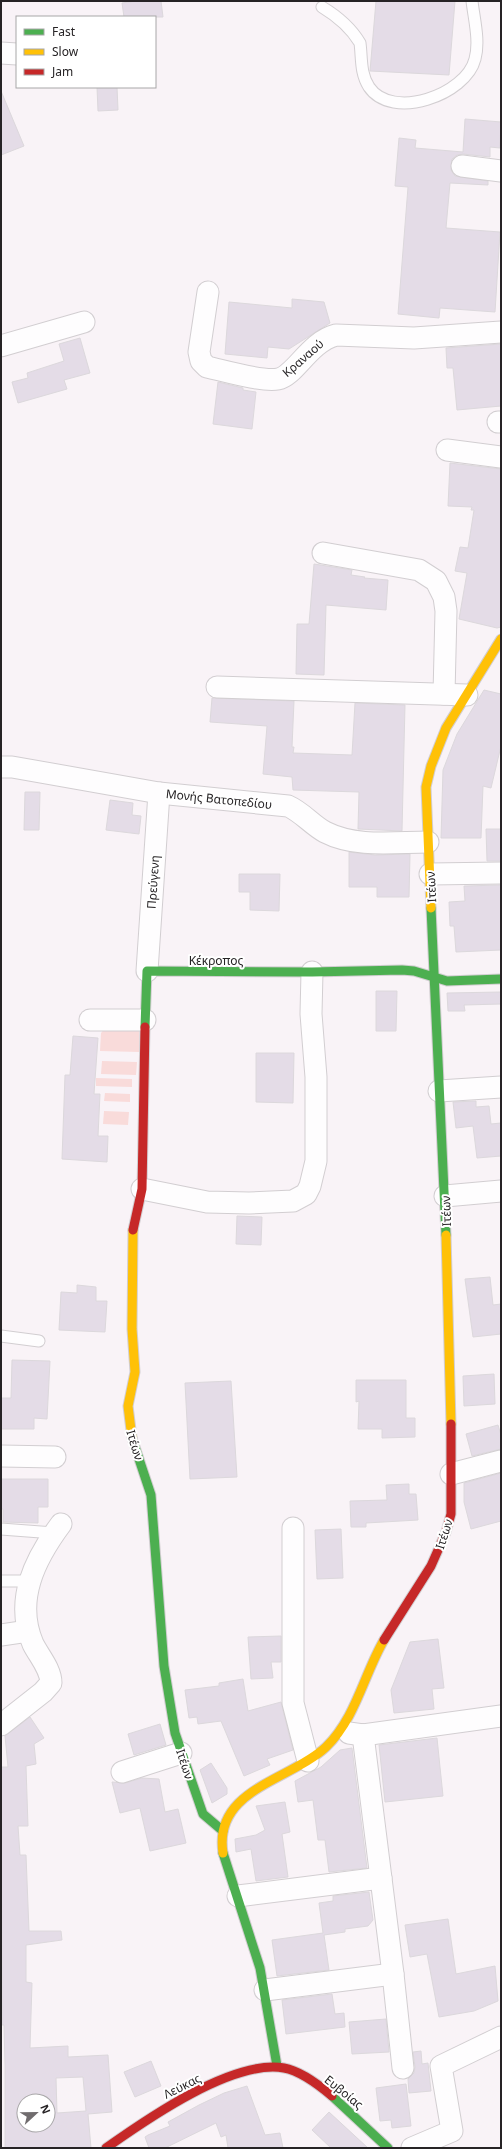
<svg xmlns="http://www.w3.org/2000/svg" width="502" height="2149" font-family="'Noto Sans',sans-serif">
  <rect width="100%" height="100%" fill="#f9f3f7"/>
  <g fill="#f9dbda">
    <path d="M107,1026L139,1027V1052L100,1051L101,1033Z"/>
    <path d="M102,1061L137,1062L136,1075L101,1074Z"/>
    <path d="M96,1078L132,1079V1087L96,1086Z"/>
    <path d="M105,1093L130,1094V1102L104,1101Z"/>
    <path d="M104,1111L129,1112L128,1125L103,1124Z"/>
  </g>
  <g fill="#e4dce7" stroke="#dcd8dc" fill-rule="evenodd">
    <path d="M136,1H161L163,17H124L122,3Z"/>
    <path d="M376,1H455L449,75L370,71Z"/>
    <path d="M97,87H117L118,110L98,111Z"/>
    <path d="M1,91L24,146L1,155Z"/>
    <path d="M465,119L501,122L500,148L490,147V157L463,154L457,155L452,159L451,170L455,176L488,181V185L450,183L446,228L500,232L495,312L440,308L439,318L398,314L408,187L395,186L399,138L416,140L415,148L463,152Z"/>
    <path d="M292,299L324,302L330,323L289,349L268,347L267,358L225,354L229,302L292,308Z"/>
    <path d="M80,338L90,373L64,380L67,389L18,403L12,382L28,378L27,373L64,361L59,344Z"/>
    <path d="M501,344V406L457,410L453,368H447L446,348Z"/>
    <path d="M218,382L243,388V390L256,392L252,429L213,424Z"/>
    <path d="M450,463L501,469V627L497,628L459,619L467,573L455,571L460,547L468,548L474,510H471L472,507L448,506Z"/>
    <path d="M314,564L352,570L351,575L365,577L364,578L388,580L386,610L326,605L324,675L296,674L297,624H309Z"/>
    <path d="M484,690L501,694V746L491,788L483,786L481,838H441L443,770L457,734Z"/>
    <path d="M212,698L294,701L292,747H294L293,753L352,755L355,703L405,705L402,831L358,829L359,792L293,790L292,777L263,774L267,726L210,722Z"/>
    <path d="M25,792H40L39,830H24Z"/>
    <path d="M110,800L133,803L132,815L141,816L139,834L106,830Z"/>
    <path d="M486,829H501V861H487Z"/>
    <path d="M349,852L375,855L410,854L409,897H377V887H349Z"/>
    <path d="M239,874H280L279,911L250,910V892H239Z"/>
    <path d="M501,885V950L456,952L454,926H450L449,902L465,901L464,886Z"/>
    <path d="M376,991H397L396,1031H376Z"/>
    <path d="M501,992V1004L464,1005L465,1011H448L447,993Z"/>
    <path d="M73,1036L98,1038L94,1094H100L98,1136H108L107,1162L62,1159L65,1075H70Z"/>
    <path d="M256,1053H294L293,1103L256,1102Z"/>
    <path d="M476,1101V1107L489,1106L491,1124L501,1123V1156L477,1158L473,1126L456,1128L453,1102Z"/>
    <path d="M237,1216L262,1217L261,1245L236,1244Z"/>
    <path d="M490,1277L493,1305L501,1304V1334L473,1337L465,1279Z"/>
    <path d="M77,1285L96,1287V1301H107L105,1332L59,1330L61,1292L77,1293Z"/>
    <path d="M12,1360L50,1361L47,1419L34,1418V1429H1V1398H11Z"/>
    <path d="M494,1374L495,1404L464,1406L463,1376Z"/>
    <path d="M356,1380H406V1418H415V1437L382,1438V1429H358L359,1401L356,1402Z"/>
    <path d="M231,1381L237,1477L190,1479L185,1383Z"/>
    <path d="M498,1425L501,1435V1449L472,1456L466,1434Z"/>
    <path d="M501,1473V1521L471,1529L464,1502V1483Z"/>
    <path d="M1,1479H48V1507H38V1523L3,1522V1509H1Z"/>
    <path d="M409,1484V1494H416L418,1520L366,1523V1527H351L350,1501L387,1500L386,1485Z"/>
    <path d="M341,1529L343,1578L317,1579L315,1530Z"/>
    <path d="M281,1636V1662H271L273,1678L251,1679L248,1637Z"/>
    <path d="M438,1639L444,1688L432,1689L434,1709L394,1713L391,1690L410,1642Z"/>
    <path d="M243,1679L248,1711L281,1702L293,1750L267,1759L270,1765L244,1776L221,1721L198,1724L197,1717L189,1718L185,1690L219,1686V1683Z"/>
    <path d="M30,1717L44,1738L34,1744L36,1764L26,1766L28,1826H18L20,1855H26L29,1931H61L62,1940L26,1945V1982L32,1983L30,2048L68,2046V2057L108,2055L112,2112L88,2114L91,2148H5V2065L4,2025H2L1,1767H8L5,1736ZM83,2077L86,2111L57,2113L56,2078ZM24,2101H48V2125H24Z"/>
    <path d="M160,1724L166,1745L134,1755L128,1734Z"/>
    <path d="M437,1738L443,1796L385,1802L379,1745Z"/>
    <path d="M352,1748L367,1868L329,1872L325,1840H318L313,1800L298,1802L295,1781L321,1767L340,1750Z"/>
    <path d="M211,1763L227,1788V1794L212,1803L200,1770Z"/>
    <path d="M142,1778L159,1779L165,1812L178,1809L186,1843L150,1851L140,1808L120,1813L112,1782L125,1783Z"/>
    <path d="M285,1802L290,1832L282,1834L288,1877L256,1881L251,1849L236,1852L235,1839L256,1835L265,1830L256,1806Z"/>
    <path d="M369,1892L373,1920L368,1926L345,1929V1932L324,1935L329,1970L277,1976L272,1940L323,1933L319,1903L333,1901V1896Z"/>
    <path d="M448,1919L456,1974L495,1966L498,2001L474,2011L439,2017L427,1954L410,1957L405,1925Z"/>
    <path d="M332,1994L335,2014L344,2013L345,2027L286,2034L282,2000Z"/>
    <path d="M386,2019L389,2052L352,2054L349,2022Z"/>
    <path d="M421,2051L422,2064L428,2063L431,2091L409,2093L408,2079L414,2073L415,2067L413,2052Z"/>
    <path d="M151,2061L161,2086L135,2097L124,2072Z"/>
    <path d="M406,2084L411,2126L392,2128L391,2120L380,2121L376,2088Z"/>
    <path d="M247,2086L265,2135L280,2133L283,2148H228L226,2135L221,2137L216,2123L165,2148H149L145,2137L148,2135L170,2126L168,2122L199,2105L224,2093Z"/>
    <path d="M329,2112L368,2148H331L312,2130Z"/>
  </g>
  <g fill="none" stroke-linecap="round" stroke-linejoin="round">
    <g stroke="#d2ced1" stroke-width="13">
      <g id="lane">
        <path d="M322,7C337,16 351,28 360,43C362,58 360,73 369,87C392,121 466,95 475,59C480,41 474,19 472,1"/>
        <path d="M1,1336L39,1341"/>
        <path d="M1,1529L54,1533"/>
        <path d="M1,1581H29"/>
      </g>
    </g>
    <g stroke="#d2ced1" stroke-width="23">
      <g id="street">
        <path d="M1,53L17,54"/>
        <path d="M462,166L501,171"/>
        <path d="M208,292L199,352L201,361L207,367C225,371 262,382 278,379C295,376 309,342 336,335L414,338L501,332"/>
        <path d="M1,346L84,322"/>
        <path d="M498,422H501"/>
        <path d="M447,450L501,457"/>
        <path d="M323,553L419,570L436,581L444,597L446,611L444,694"/>
        <path d="M217,687L467,695"/>
        <path d="M1,767H12L159,793L288,806C302,812 312,825 325,832C356,848 395,842 428,842"/>
        <path d="M430,874L501,873"/>
        <path d="M147,971L159,793"/>
        <path d="M90,1020H145"/>
        <path d="M439,1091L501,1087"/>
        <path d="M142,1189L207,1202L249,1203L293,1201L306,1194L310,1186L316,1161V1077L311,1014L312,972"/>
        <path d="M445,1196L501,1191"/>
        <path d="M1,1456L55,1457"/>
        <path d="M451,1474L501,1461"/>
        <path d="M293,1528V1703L308,1761"/>
        <path d="M1,1635L28,1631"/>
        <path d="M1,1725L43,1692L51,1683C51,1669 39,1656 33,1644C14,1600 35,1559 61,1524"/>
        <path d="M349,1733L363,1735L501,1716"/>
        <path d="M363,1735L393,1974L403,2068"/>
        <path d="M122,1772L181,1753"/>
        <path d="M238,1896L381,1878"/>
        <path d="M265,1990L393,1974"/>
        <path d="M412,2148L452,2131L441,2066L501,2037"/>
      </g>
    </g>
    <g stroke="#d2ced1" stroke-width="11">
      <g id="fast">
        <path d="M431,908L446,1235"/>
        <path d="M145,1027L147,971L312,972L402,970L414,971L447,981L501,979"/>
        <path d="M132,1438L151,1495L164,1666L175,1733L203,1814L223,1831"/>
        <path d="M223,1853L260,1968L277,2066"/>
        <path d="M332,2096L388,2148"/>
      </g>
    </g>
    <g stroke="#d2ced1" stroke-width="11">
      <g id="slow">
        <path d="M431,908L426,787L431,766L446,728L501,639"/>
        <path d="M446,1235L451,1424"/>
        <path d="M132,1438L128,1406L135,1372L132,1329L133,1230"/>
        <path d="M223,1853C213,1789 291,1780 326,1747C356,1718 364,1674 384,1640"/>
      </g>
    </g>
    <g stroke="#d2ced1" stroke-width="11">
      <g id="jam">
        <path d="M133,1230L142,1189L145,1027"/>
        <path d="M384,1640L431,1566L446,1532L451,1514V1424"/>
        <path d="M106,2148C147,2119 233,2059 284,2068C301,2071 319,2085 332,2096"/>
      </g>
    </g>
    <use href="#lane" stroke="#fefdfe" stroke-width="11"/>
    <use href="#street" stroke="#fefdfe" stroke-width="21"/>
    <use href="#fast" stroke="#4caf50" stroke-width="9"/>
    <use href="#slow" stroke="#ffc107" stroke-width="9"/>
    <use href="#jam" stroke="#c62828" stroke-width="9"/>
  </g>
  <g text-anchor="middle" dominant-baseline="central" stroke-width="4" stroke-linejoin="round" paint-order="stroke">
    <g font-size="12" fill="#262325" stroke="#fff">
      <text transform="translate(303 358) rotate(-41)">Κραναού</text>
      <text transform="translate(219 799) rotate(6)">Μονής Βατοπεδίου</text>
      <text transform="translate(153 882) rotate(-86)">Πρεύγενη</text>
      <text transform="translate(431 887) rotate(-93)">Ιτέων</text>
      <text x="216" y="960">Κέκροπος</text>
      <text transform="translate(446 1211) rotate(-92)">Ιτέων</text>
      <text transform="translate(135 1445) rotate(73)">Ιτέων</text>
      <text transform="translate(444 1534) rotate(-72)">Ιτέων</text>
      <text transform="translate(185 1764) rotate(72)">Ιτέων</text>
      <text transform="translate(182 2086) rotate(-27)">Λεύκας</text>
      <text transform="translate(344 2092) rotate(39)">Ευβοίας</text>
    </g>
  </g>
  <rect width="502" height="2149" fill="none" stroke="#262325" stroke-width="4"/>
  <rect x="16" y="16" width="140" height="72" fill="#ffffff" stroke="#a8a7a8"/>
  <rect x="24" y="29" width="20" height="6" fill="#4caf50" stroke="#a8a7a8"/>
  <text x="52" y="36" font-size="12" fill="#262325">Fast</text>
  <rect x="24" y="49" width="20" height="6" fill="#ffc107" stroke="#a8a7a8"/>
  <text x="52" y="56" font-size="12" fill="#262325">Slow</text>
  <rect x="24" y="69" width="20" height="6" fill="#c62828" stroke="#a8a7a8"/>
  <text x="52" y="76" font-size="12" fill="#262325">Jam</text>
  <g transform="translate(36 2113) rotate(68)"><circle r="19" fill="#ffffff" stroke="#a8a7a8"/>
  <path d="M0-3L7 15L0 10L-7 15Z" fill="#706c6e"/>
  <text y="-6" font-size="11" font-weight="bold" text-anchor="middle" fill="#262325">N</text>
  </g>
</svg>
